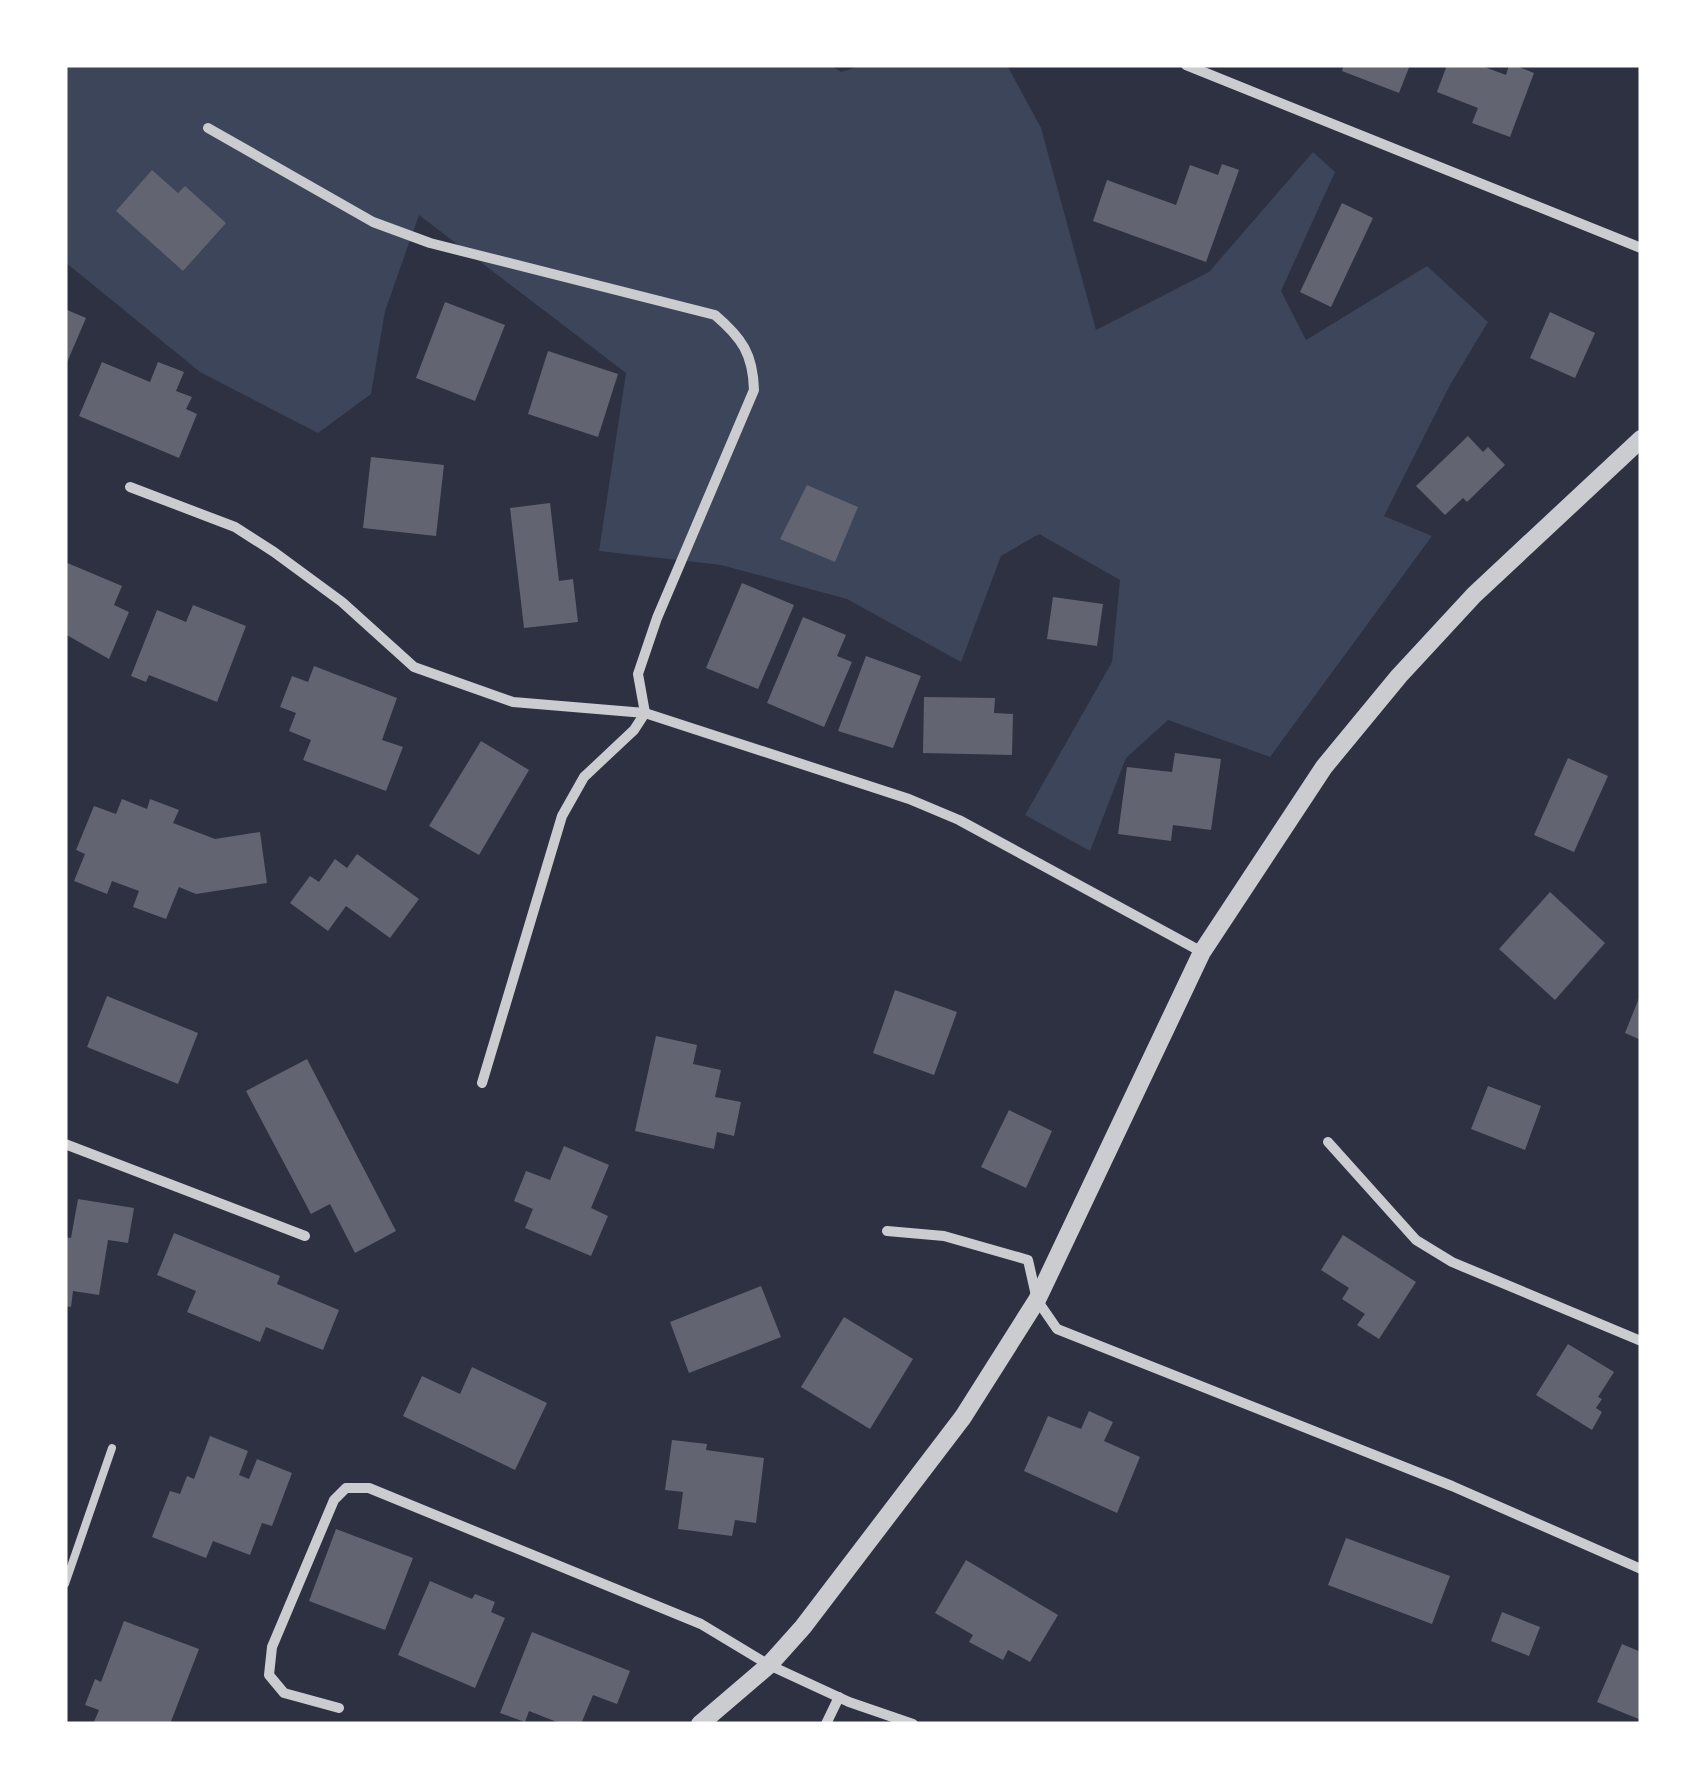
<svg xmlns="http://www.w3.org/2000/svg" width="1706" height="1789" font-family="'Alegreya Sans',sans-serif">
  <rect width="100%" height="100%" fill="#2d3142"/>
  <path fill="#3c4559" d="M65,65H830L841,72L863,65H1007L1041,128L1096,330L1209,272L1313,152L1335,172L1281,291L1306,340L1427,266L1488,322L1450,385L1384,516L1432,536L1270,757L1168,720L1126,758L1090,851L1025,815L1112,662L1120,580L1039,534L1001,556L961,662L847,599L721,565L599,551L626,373L419,215L385,311L371,394L318,433L200,372L65,262Z"/>
  <g fill="#626471">
    <path d="M1344,65H1410L1399,93L1342,71Z"/>
    <path d="M1447,65H1479L1506,75L1509,65H1514L1534,73L1510,137L1472,123L1478,108L1437,92Z"/>
    <path d="M1222,164L1239,170L1206,262L1093,221L1107,180L1176,205L1190,165L1218,175Z"/>
    <path d="M152,170L178,193L185,186L226,223L183,271L116,211Z"/>
    <path d="M1342,203L1373,218L1331,307L1300,292Z"/>
    <path d="M445,302L505,325L475,401L416,378Z"/>
    <path d="M65,309L86,318L65,367Z"/>
    <path d="M1550,312L1595,333L1575,378L1530,358Z"/>
    <path d="M548,351L618,374L598,437L528,414Z"/>
    <path d="M102,362L150,382L158,362L184,372L176,391L192,397L186,409L197,414L179,458L79,416Z"/>
    <path d="M1468,436L1483,452L1488,447L1505,465L1467,502L1463,498L1445,515L1416,486Z"/>
    <path d="M371,457L444,465L436,536L363,528Z"/>
    <path d="M807,485L858,507L835,562L780,539Z"/>
    <path d="M550,503L559,581L573,579L578,622L524,628L510,508Z"/>
    <path d="M65,562L122,586L114,605L129,612L109,659L65,634Z"/>
    <path d="M742,583L794,605L758,689L706,668Z"/>
    <path d="M1053,597L1103,604L1097,646L1047,639Z"/>
    <path d="M193,605L246,626L217,702L149,675L146,682L131,676L157,610L186,622Z"/>
    <path d="M803,617L846,635L837,656L852,662L824,727L767,703Z"/>
    <path d="M866,656L921,676L893,748L838,731Z"/>
    <path d="M314,666L397,698L382,740L403,747L386,791L303,760L311,740L289,731L296,713L280,707L292,676L308,682Z"/>
    <path d="M924,697L995,698L994,713L1013,714L1012,755L923,753Z"/>
    <path d="M481,741L529,770L479,855L429,826Z"/>
    <path d="M1175,753L1221,759L1211,830L1173,825L1171,841L1118,834L1127,767L1172,772Z"/>
    <path d="M1568,758L1608,776L1574,852L1534,835Z"/>
    <path d="M122,799L147,809L150,799L179,810L173,823L215,839L260,832L267,883L196,894L179,887L166,919L133,907L139,891L112,881L107,894L74,881L85,854L76,850L94,806L116,814Z"/>
    <path d="M357,854L419,899L390,938L346,906L328,931L290,903L310,876L319,882L335,859L347,868Z"/>
    <path d="M1550,892L1605,943L1555,1000L1499,949Z"/>
    <path d="M895,990L957,1012L934,1075L873,1053Z"/>
    <path d="M1641,993V1040L1625,1033Z"/>
    <path d="M107,996L198,1033L178,1084L87,1047Z"/>
    <path d="M656,1036L697,1045L693,1064L721,1070L715,1097L741,1102L734,1136L717,1132L714,1149L635,1131Z"/>
    <path d="M307,1059L396,1231L355,1253L330,1204L311,1214L246,1091Z"/>
    <path d="M1488,1086L1541,1106L1525,1150L1471,1129Z"/>
    <path d="M1009,1110L1052,1131L1026,1188L981,1167Z"/>
    <path d="M564,1146L609,1165L591,1208L608,1216L591,1256L525,1228L533,1209L514,1201L526,1171L550,1180Z"/>
    <path d="M78,1199L134,1208L128,1243L108,1240L99,1295L73,1291L71,1307L65,1306V1237L71,1238Z"/>
    <path d="M174,1233L280,1276L277,1284L339,1310L323,1350L266,1327L260,1342L187,1312L196,1291L157,1275Z"/>
    <path d="M1343,1235L1416,1282L1379,1339L1357,1325L1365,1314L1342,1299L1349,1288L1321,1270Z"/>
    <path d="M761,1286L781,1337L689,1373L670,1322Z"/>
    <path d="M844,1317L913,1359L870,1429L801,1387Z"/>
    <path d="M1568,1344L1614,1372L1598,1397L1602,1399L1596,1408L1602,1412L1592,1430L1536,1395Z"/>
    <path d="M472,1367L547,1403L515,1470L403,1416L422,1376L460,1394Z"/>
    <path d="M1089,1411L1113,1422L1104,1441L1140,1457L1117,1513L1024,1471L1048,1416L1081,1429Z"/>
    <path d="M210,1436L248,1451L239,1475L249,1479L257,1459L292,1473L272,1526L262,1523L250,1555L213,1541L206,1558L152,1537L170,1491L180,1494L187,1476L194,1479Z"/>
    <path d="M672,1440L707,1444L706,1450L764,1458L756,1523L735,1520L732,1536L678,1529L683,1492L665,1490Z"/>
    <path d="M336,1529L413,1558L385,1630L309,1601Z"/>
    <path d="M1346,1538L1450,1576L1432,1624L1328,1585Z"/>
    <path d="M966,1560L1058,1615L1030,1662L1008,1650L1003,1660L969,1642L973,1635L935,1613Z"/>
    <path d="M430,1581L472,1599L475,1594L495,1602L491,1612L505,1618L475,1688L398,1655Z"/>
    <path d="M1502,1612L1540,1627L1529,1656L1491,1641Z"/>
    <path d="M124,1621L199,1649L170,1724H93L99,1710L85,1705L95,1679L101,1682Z"/>
    <path d="M532,1632L630,1671L617,1704L593,1695L581,1724H562L529,1711L525,1722L500,1713Z"/>
    <path d="M1622,1644L1641,1652V1720L1597,1702Z"/>
  </g>
  <g fill="none" stroke-linecap="round" stroke-linejoin="round">
    <path stroke="#caccd0" stroke-width="8" d="M65,1584L112,1448"/>
    <g stroke="#caccd0" stroke-width="10">
      <path d="M1186,65L1641,248"/>
      <path d="M208,128L373,222L430,243L715,315C742,338 753,354 754,390L657,618L638,674L645,713L634,730L584,777L562,816L482,1083"/>
      <path d="M130,487L235,527L274,552L342,602L414,667L513,702L645,713L909,799L959,820L1202,952"/>
      <path d="M1328,1142L1416,1240L1452,1262L1641,1341"/>
      <path d="M65,1144L305,1236"/>
      <path d="M887,1231L944,1236L1028,1260L1037,1300L1057,1329L1452,1486L1641,1569"/>
      <path d="M339,1708L284,1693L269,1675L272,1647L334,1500L346,1488H369L701,1624L769,1665L849,1702L913,1724"/>
      <path d="M826,1724L839,1697"/>
    </g>
    <path stroke="#caccd0" stroke-width="18" d="M700,1724L769,1665L803,1627L963,1417L1037,1300L1202,952L1324,767L1399,676L1474,595L1641,439"/>
  </g>
  <rect width="1706" height="1789" fill="none" stroke="#ffffff" stroke-width="135"/>
</svg>
